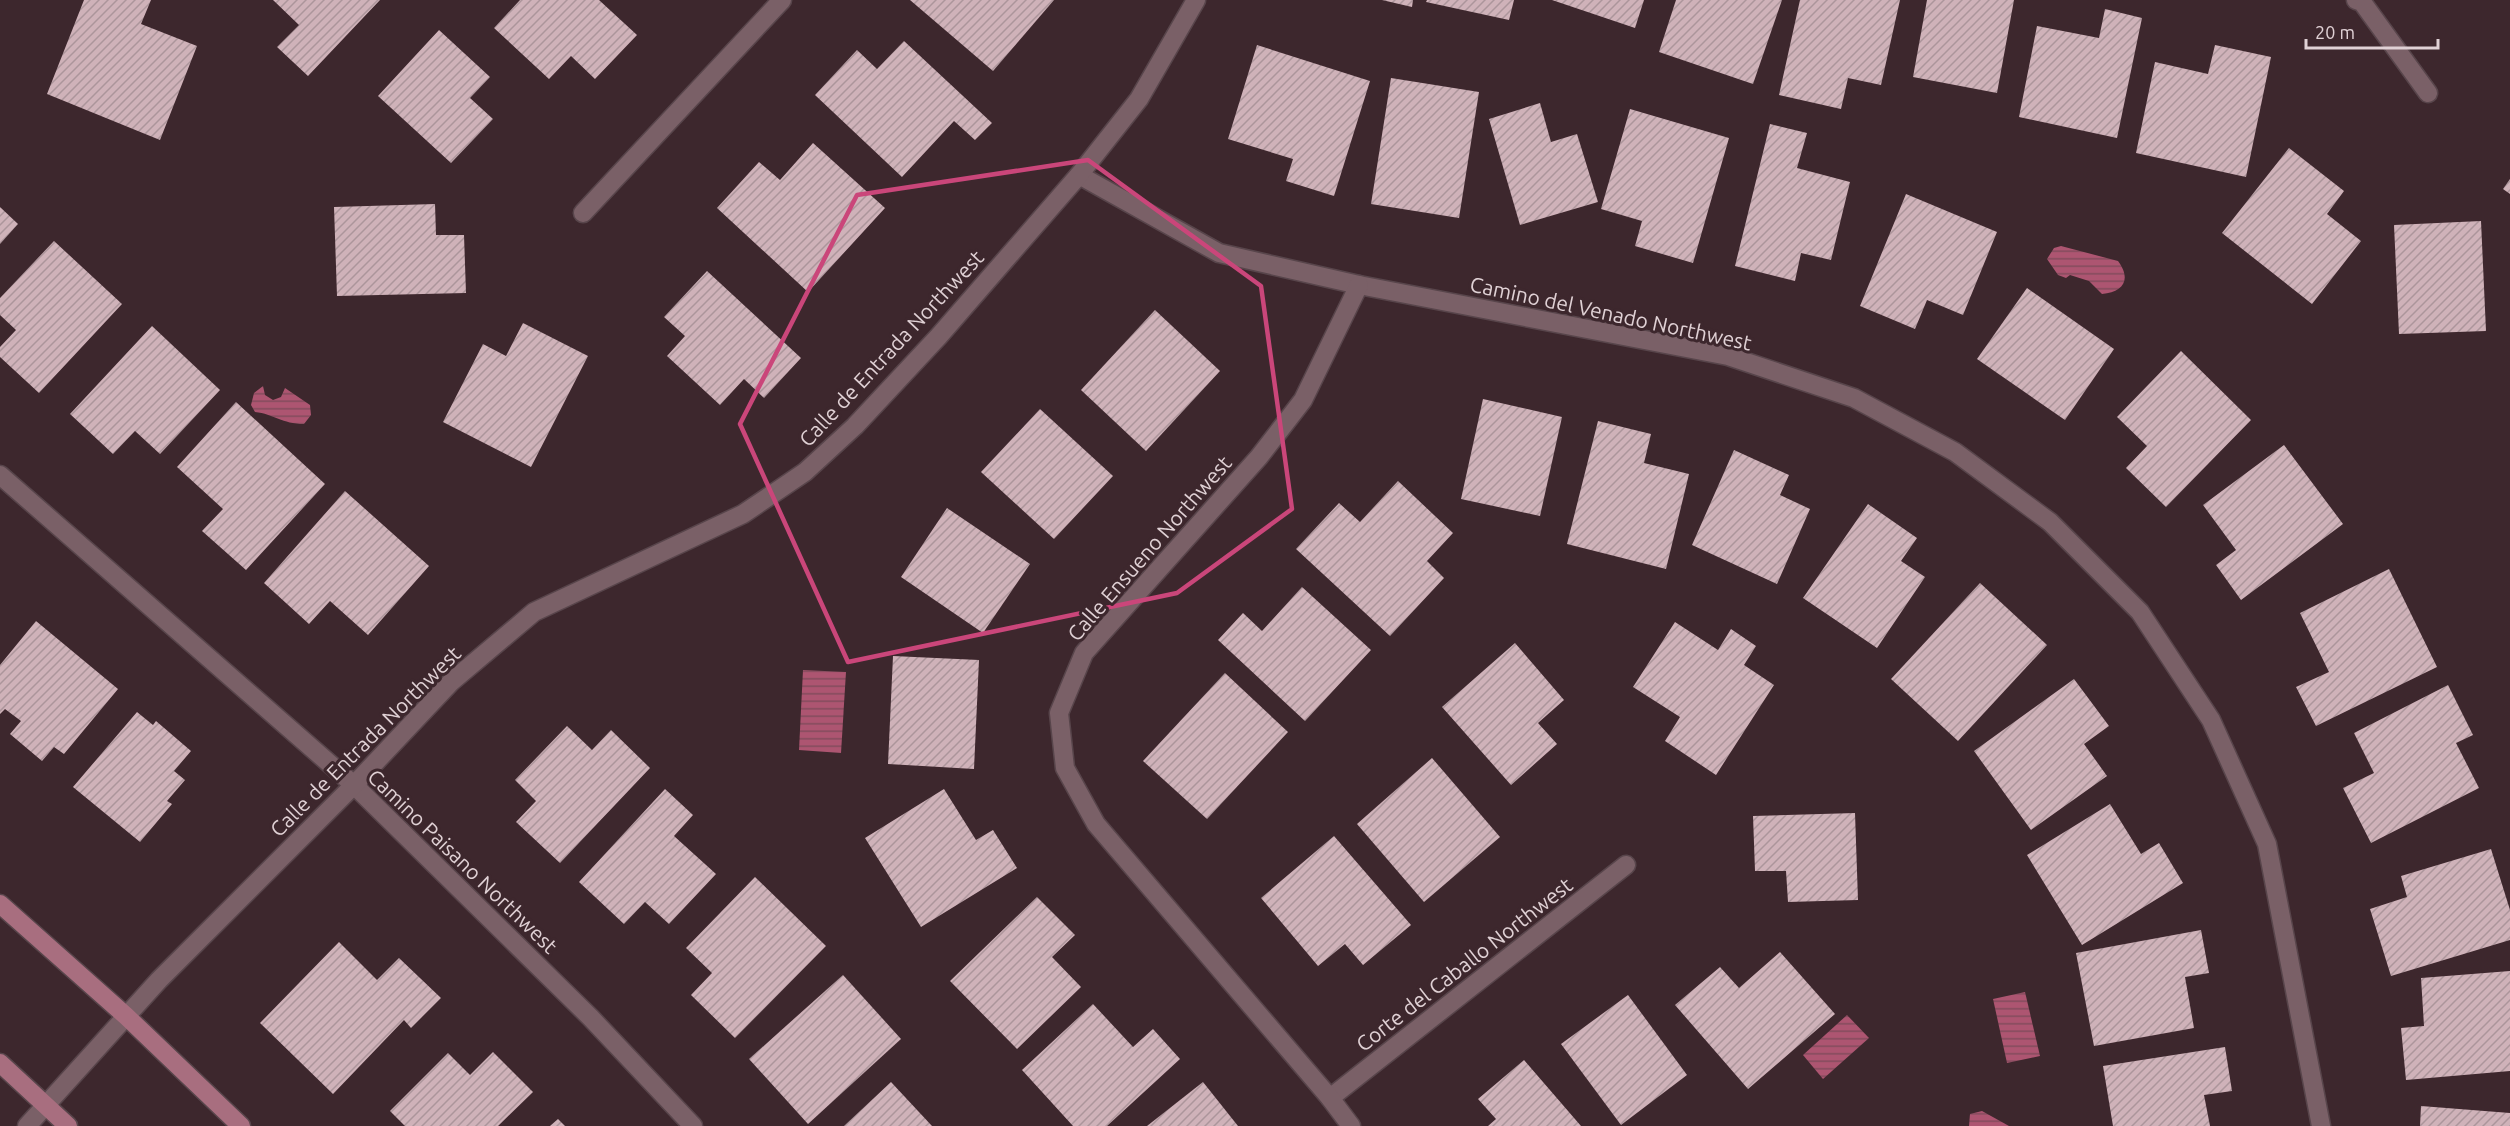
<svg xmlns="http://www.w3.org/2000/svg" width="2510" height="1126" font-family="Ubuntu,sans-serif">
  <defs>
    <pattern id="water-rules" width="6" height="5" patternUnits="userSpaceOnUse" patternTransform="scale(1.5)"><rect width="6" height="5" fill="#ad5571"/><path d="M0 2.5h6" fill="none" stroke="#834c5d"/></pattern>
    <pattern id="building-hatch" width="6" height="6" patternUnits="userSpaceOnUse" patternTransform="scale(1.5)"><rect width="6" height="6" fill="#cfb2b9"/><path d="M-1 1l2-2M0 6l6-6M5 7l2-2" fill="none" stroke="#ac959b"/></pattern>
  </defs>
  <rect width="100%" height="100%" fill="#3d272d"/>
  <g fill="url(#water-rules)">
    <path d="M2061,246L2118,261C2132,280 2123,292 2102,294L2089,281L2070,275L2066,278L2058,275L2047,259L2054,248Z"/>
    <path d="M263,386L265,395L273,400L281,397L285,388L310,405L311,415L304,424C282,424 274,414 255,412L251,405L254,393Z"/>
    <path d="M803,670L846,672L841,753L799,750Z"/>
    <path d="M2025,992L2040,1056L2007,1063L1993,999Z"/>
    <path d="M1847,1015L1869,1038L1823,1079L1803,1055Z"/>
    <path d="M1982,1111L2009,1126H1969L1970,1114Z"/>
  </g>
  <g fill="url(#building-hatch)">
    <path d="M84,0H151L141,24L197,46L160,140L47,94Z"/>
    <path d="M273,0H380L308,76L277,47L299,25Z"/>
    <path d="M520,0H599L637,35L595,79L571,56L549,79L494,28Z"/>
    <path d="M910,0H1054L993,71Z"/>
    <path d="M1382,0H1413L1412,7Z"/>
    <path d="M1427,0H1514L1509,20L1426,2Z"/>
    <path d="M1552,0H1644L1635,28Z"/>
    <path d="M1676,0H1782L1753,84L1659,52Z"/>
    <path d="M1800,0H1900L1881,85L1848,78L1841,109L1779,95Z"/>
    <path d="M1927,0H2014L1997,93L1913,77Z"/>
    <path d="M2105,9L2142,18L2117,138L2019,117L2037,26L2099,38Z"/>
    <path d="M439,30L490,77L470,98L493,119L451,163L378,96Z"/>
    <path d="M904,41L992,123L975,140L954,121L902,177L815,95L857,50L877,69Z"/>
    <path d="M1257,45L1370,81L1334,196L1286,181L1293,159L1228,139Z"/>
    <path d="M2215,45L2271,57L2246,177L2136,153L2155,62L2208,74Z"/>
    <path d="M1391,78L1479,92L1459,218L1371,204Z"/>
    <path d="M1540,103L1551,142L1577,134L1598,202L1520,225L1489,119Z"/>
    <path d="M1630,109L1729,138L1693,263L1635,246L1642,221L1601,209Z"/>
    <path d="M1770,124L1807,133L1797,168L1850,182L1831,260L1801,253L1795,281L1735,266Z"/>
    <path d="M813,143L885,208L808,292L717,208L759,162L780,180Z"/>
    <path d="M2289,148L2344,191L2327,214L2361,241L2312,304L2222,233Z"/>
    <path d="M2510,179V194L2503,189Z"/>
    <path d="M1906,194L1997,232L1963,315L1927,300L1915,329L1860,306Z"/>
    <path d="M435,204L436,235H464L466,293L337,296L334,207Z"/>
    <path d="M0,207L18,224L0,244Z"/>
    <path d="M2481,221L2486,331L2399,334L2394,225Z"/>
    <path d="M54,241L122,304L39,393L0,357V347L16,330L0,315V298Z"/>
    <path d="M707,271L801,358L764,398L744,379L720,405L667,356L685,336L664,317Z"/>
    <path d="M2027,288L2114,349L2065,420L1977,359Z"/>
    <path d="M1155,310L1220,371L1146,451L1081,390Z"/>
    <path d="M523,323L588,356L531,467L443,422L483,344L506,356Z"/>
    <path d="M152,326L220,390L160,454L135,431L113,454L70,414Z"/>
    <path d="M2181,351L2251,420L2166,507L2126,468L2147,446L2117,417Z"/>
    <path d="M1483,399L1562,417L1540,516L1461,499Z"/>
    <path d="M236,402L325,484L246,570L202,531L223,509L177,467Z"/>
    <path d="M1040,409L1113,476L1054,539L981,472Z"/>
    <path d="M1598,421L1651,434L1644,463L1689,474L1666,569L1567,544Z"/>
    <path d="M2284,445L2343,524L2241,600L2216,565L2236,550L2203,505Z"/>
    <path d="M1734,450L1789,475L1780,495L1810,509L1777,584L1692,545Z"/>
    <path d="M1398,481L1453,533L1427,561L1444,578L1390,636L1296,549L1339,503L1360,522Z"/>
    <path d="M345,491L429,566L368,635L330,601L309,624L264,583Z"/>
    <path d="M1868,504L1917,538L1901,561L1925,577L1877,648L1803,598Z"/>
    <path d="M947,508L1030,564L983,633L901,577Z"/>
    <path d="M2389,569L2437,667L2316,726L2296,687L2329,672L2300,613Z"/>
    <path d="M1980,583L2047,645L1958,741L1891,679Z"/>
    <path d="M1302,587L1371,650L1305,721L1218,640L1243,613L1262,631Z"/>
    <path d="M36,621L118,689L64,754L54,747L42,761L10,734L21,721L5,709L0,714V665Z"/>
    <path d="M1675,622L1718,650L1731,629L1756,646L1744,665L1774,685L1716,775L1665,741L1680,717L1633,687Z"/>
    <path d="M1515,643L1564,700L1538,723L1557,744L1511,785L1442,707Z"/>
    <path d="M893,656L979,660L974,769L888,764Z"/>
    <path d="M1225,673L1288,732L1207,819L1143,761Z"/>
    <path d="M2074,679L2109,726L2084,744L2107,776L2031,830L1974,751Z"/>
    <path d="M2448,685L2473,735L2456,743L2479,788L2371,843L2343,788L2374,773L2354,733Z"/>
    <path d="M137,712L153,725L156,721L191,751L174,771L185,780L167,801L172,804L140,842L73,787Z"/>
    <path d="M567,726L592,750L611,730L650,768L560,863L516,822L536,801L515,780Z"/>
    <path d="M1432,758L1500,837L1424,902L1357,824Z"/>
    <path d="M665,789L693,815L674,836L716,874L669,924L645,902L624,924L579,882Z"/>
    <path d="M944,789L976,840L993,830L1017,868L921,927L865,838Z"/>
    <path d="M2110,804L2141,854L2159,843L2183,883L2082,945L2027,855Z"/>
    <path d="M1855,813L1858,900L1788,902L1786,871H1755L1753,816Z"/>
    <path d="M1334,836L1411,925L1363,965L1345,944L1318,966L1261,898Z"/>
    <path d="M2491,849L2510,910V940L2391,976L2370,909L2407,897L2401,876Z"/>
    <path d="M755,877L826,946L735,1038L691,995L712,973L686,948Z"/>
    <path d="M1037,897L1075,935L1052,957L1081,987L1017,1049L950,981Z"/>
    <path d="M2201,930L2209,973L2185,977L2194,1028L2094,1046L2076,953Z"/>
    <path d="M339,942L377,980L399,958L441,998L411,1028L404,1020L333,1094L260,1023Z"/>
    <path d="M1780,952L1835,1014L1748,1089L1675,1005L1720,967L1739,988Z"/>
    <path d="M2510,971V1071L2406,1080L2401,1028L2424,1026L2421,978Z"/>
    <path d="M843,975L901,1039L808,1124L749,1059Z"/>
    <path d="M1628,995L1687,1075L1621,1125L1561,1044Z"/>
    <path d="M1093,1004L1133,1047L1153,1029L1180,1059L1107,1126H1073L1022,1070Z"/>
    <path d="M2225,1047L2232,1091L2204,1095L2210,1126H2113L2103,1066Z"/>
    <path d="M493,1052L533,1092L498,1126H405L390,1111L448,1053L470,1075Z"/>
    <path d="M1524,1060L1581,1126H1488L1496,1119L1478,1099Z"/>
    <path d="M891,1082L932,1126H844Z"/>
    <path d="M1203,1082L1238,1126H1147Z"/>
    <path d="M2421,1106L2510,1113V1126H2420Z"/>
    <path d="M558,1119L565,1126H550Z"/>
  </g>
  <g fill="none" stroke-linecap="round" stroke-linejoin="round">
    <g stroke="#58454b" stroke-width="21">
      <g id="minor">
        <path d="M2356,0L2362,2L2428,93"/>
        <path d="M1079,175L1219,253L1359,285L1728,356L1854,398L1955,452L2050,522L2140,612L2211,720L2267,844L2321,1126"/>
        <path d="M583,213L782,0"/>
        <path d="M0,475L354,785L591,1018L693,1126"/>
        <path d="M1330,1098L1626,865"/>
        <path d="M27,1126L159,980L354,785L451,682L534,612L743,514L805,472L855,426L939,336L1079,175L1139,99L1196,0"/>
        <path d="M1351,1126L1330,1098L1096,824L1065,768L1059,713L1084,653L1259,457L1303,400L1359,285"/>
      </g>
    </g>
    <g stroke="#58454b" stroke-width="21">
      <g id="major">
        <path d="M0,904L126,1016L241,1126"/>
        <path d="M0,1063L68,1126"/>
      </g>
    </g>
    <use href="#minor" stroke="#7a6067" stroke-width="18"/>
    <use href="#major" stroke="#a86e7f" stroke-width="18"/>
  </g>
  <path fill="none" stroke="#ca467a" stroke-width="4.5" stroke-linejoin="round" d="M1088,160L1261,286L1292,509L1177,593L848,662L740,424L857,195Z"/>
  <g text-anchor="middle" dominant-baseline="central" stroke-width="6" stroke-linejoin="round" paint-order="stroke">
    <g font-size="21" fill="#e0d1d5" stroke="#3d272d">
      <text transform="translate(1611 313) rotate(12)">Camino del Venado Northwest</text>
      <text transform="translate(891 348) rotate(-47)">Calle de Entrada Northwest</text>
      <text transform="translate(1149 548) rotate(-49)">Calle Ensueno Northwest</text>
      <text transform="translate(365 741) rotate(-45)">Calle de Entrada Northwest</text>
      <text transform="translate(463 861) rotate(44)">Camino Paisano Northwest</text>
      <text transform="translate(1464 964) rotate(-38)">Corte del Caballo Northwest</text>
    </g>
  </g>
  <path d="M2306 39v9h132v-9" fill="none" stroke="#e0d1d5" stroke-width="3"/>
  <text x="2315" y="39" font-size="18" fill="#e0d1d5" stroke="#3d272d" stroke-width="4.5" paint-order="stroke">20 m</text>
</svg>
